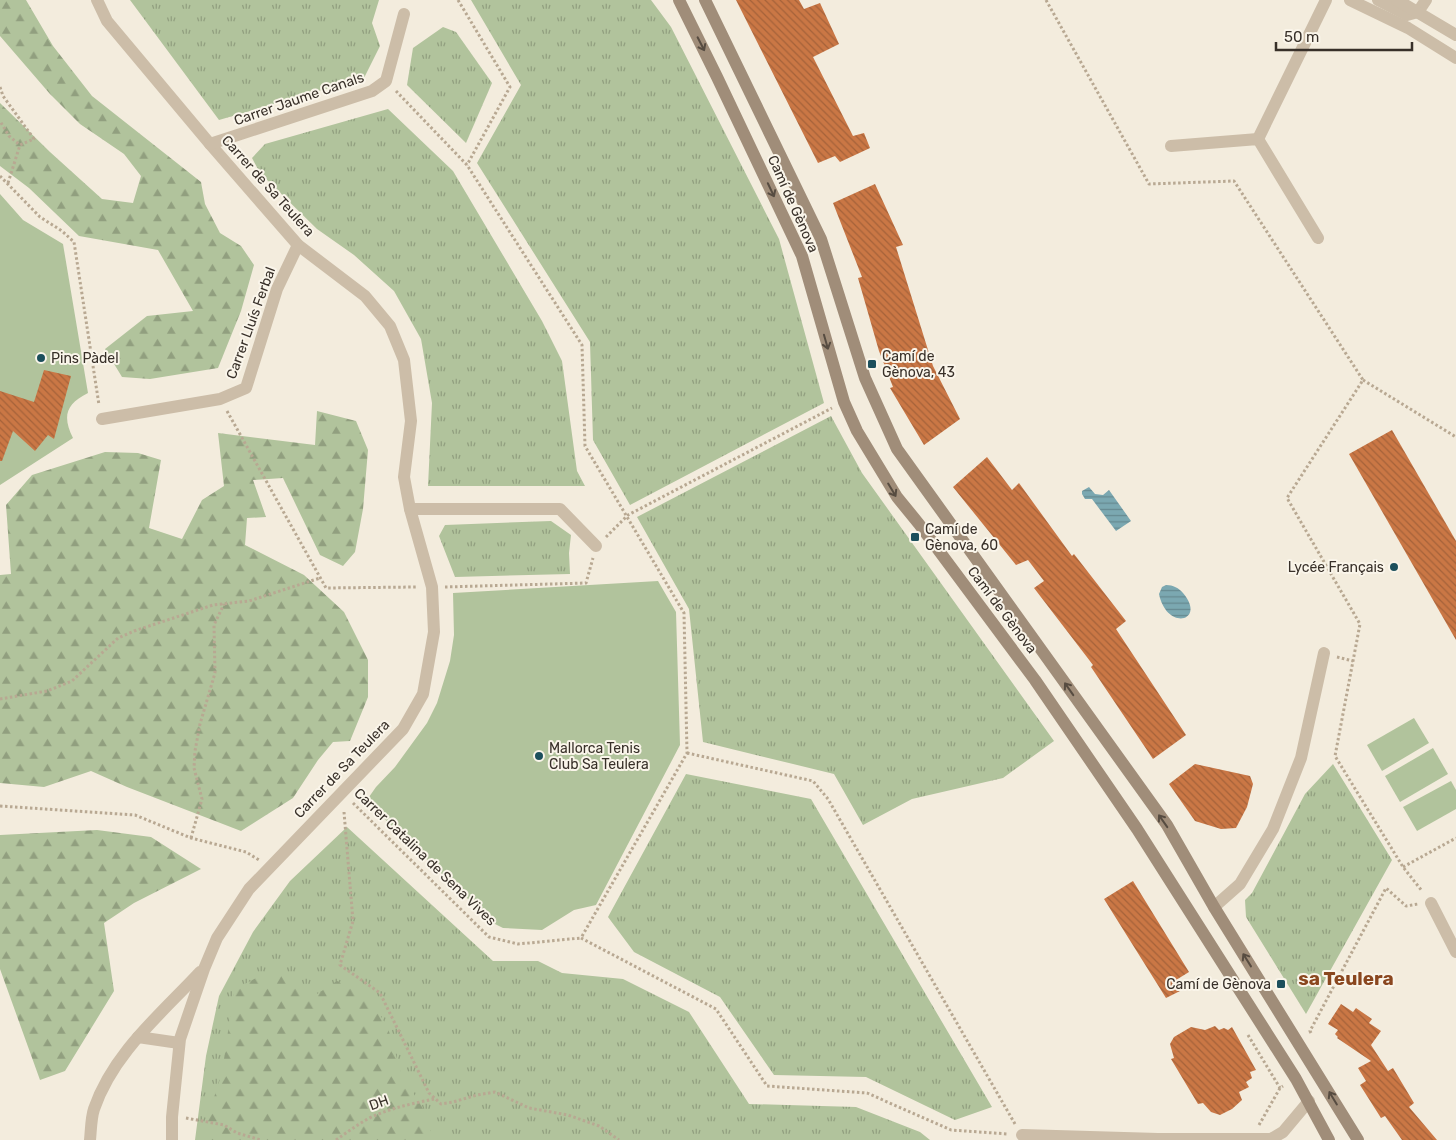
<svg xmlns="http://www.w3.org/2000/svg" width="1456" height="1140" font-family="Rubik,sans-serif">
  <defs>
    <pattern id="grass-tufts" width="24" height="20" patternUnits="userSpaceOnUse" patternTransform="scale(1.25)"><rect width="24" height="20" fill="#b1c39c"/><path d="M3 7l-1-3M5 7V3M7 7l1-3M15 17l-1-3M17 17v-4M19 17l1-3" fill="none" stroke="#919f7f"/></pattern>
    <pattern id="forest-firs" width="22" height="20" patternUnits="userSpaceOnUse" patternTransform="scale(1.25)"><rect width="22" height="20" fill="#b1c39c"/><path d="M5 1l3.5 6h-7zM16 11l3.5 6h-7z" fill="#919f7f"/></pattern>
    <pattern id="water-rules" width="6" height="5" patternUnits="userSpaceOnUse" patternTransform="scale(1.25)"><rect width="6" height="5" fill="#7ba8b1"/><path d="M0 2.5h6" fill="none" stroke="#668990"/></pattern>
    <pattern id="building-back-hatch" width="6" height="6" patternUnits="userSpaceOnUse" patternTransform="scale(1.25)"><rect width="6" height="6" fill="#ca7745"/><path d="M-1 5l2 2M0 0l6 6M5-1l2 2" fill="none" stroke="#a5623a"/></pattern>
  </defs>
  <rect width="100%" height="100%" fill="#f3ecdd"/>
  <g fill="url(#grass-tufts)">
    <path d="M130,0H379L372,23L380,46L364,78L219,120Z"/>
    <path d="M471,0H651L671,27L779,239L824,403L630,505L593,440L590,342L477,163L521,85Z"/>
    <path d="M443,27L456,32L492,83L466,143L407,85L413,48Z"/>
    <path d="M388,109L453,171L542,321L562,361L577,471L585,486H428L432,403L421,339L394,291L354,255L317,229L260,173L252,158L265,144Z"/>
    <path d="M831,416L862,473L1054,741L1003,778L912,799L863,825L834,774L703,742L689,609L637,517Z"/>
    <path d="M551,521L571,535L569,553L570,574L455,577L439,536L445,525Z"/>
    <path d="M1333,764L1392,860L1306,1014L1246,917L1245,900L1252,893L1305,794Z"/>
    <path d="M686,774L811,799L992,1107L955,1120L866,1077L774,1075L720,997L634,952L608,917Z"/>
    <path d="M347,827L493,961H538L562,973L623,979L689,1012L749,1104L856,1107L920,1132L930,1140H195L206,1056L219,996L253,932L290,881Z"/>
  </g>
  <g fill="url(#forest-firs)">
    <path d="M0,0H26L53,46L92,96L201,182L205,204L220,233L241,246L254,265L241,311L218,368L150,379L122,377L105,349L147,316L193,311L158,250L79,236L29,188L0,166V103L50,152L102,199L133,203L141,176L124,154L80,124L50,94L0,36Z"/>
    <path d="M317,411L356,421L368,450L363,509L355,552L343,566L320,555L283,478L253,480L266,517L247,518L245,545L304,575L344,612L368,660V697L350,741L333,742L318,760L293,798L241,831L127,787L91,771L44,787L0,783V575L11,574L6,505L32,475L105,452L138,453L161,460L149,528L182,539L202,500L224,486L218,433L315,445Z"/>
    <path d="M97,830L151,837L201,869L134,903L104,923L114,991L65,1071L40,1080L0,969V835Z"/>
    <path d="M287,975L317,994L337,981L366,992L388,1028L402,1076L423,1108L432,1135L431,1140H210L205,1125L222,1073L234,990L256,978Z"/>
  </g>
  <g fill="#b1c39c">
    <path d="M0,194L23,220L63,244L88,393C66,404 62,416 73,438L0,485Z"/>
    <path d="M658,581L676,612L680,745L596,905L574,910L542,930L503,928L493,923L371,806L369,797L376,787L395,767L427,723L437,703L450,661L454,635L453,593Z"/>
    <path d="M1414,718L1429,743L1382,771L1367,745Z"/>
    <path d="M1433,748L1448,774L1400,802L1385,776Z"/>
    <path d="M1451,781L1456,790V809L1417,831L1403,807Z"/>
  </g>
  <g fill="url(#water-rules)">
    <path d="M1089,487L1095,494L1103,495L1109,490L1131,521L1116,531L1092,499H1085L1082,494V491Z"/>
    <path d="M1166,585C1173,585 1179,588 1183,593C1207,621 1167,632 1159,594L1162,587Z"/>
  </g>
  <g fill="url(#building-back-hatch)">
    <path d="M736,0H799L804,9L820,3L839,44L813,57L853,136L864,133L870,148L840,162L835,156L818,163Z"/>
    <path d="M875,184L903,245L896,247L933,366L960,419L924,445L890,388L893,387L879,351L858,278L862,277L833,203Z"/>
    <path d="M44,370L71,376L54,439L48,435L35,451L13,431L2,461H0V391L34,402Z"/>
    <path d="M1392,430L1456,541V640L1349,454Z"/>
    <path d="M987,457L1012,490L1019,483L1072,556L1074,554L1126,621L1116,629L1186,735L1153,759L1091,667L1093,665L1034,588L1044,581L1028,560L1016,565L953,487Z"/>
    <path d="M1195,764L1250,776L1253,784L1247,807L1236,828L1221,829L1195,821L1169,784Z"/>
    <path d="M1133,881L1189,972L1176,980L1180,991L1166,998L1104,899Z"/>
    <path d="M1341,1004L1353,1012L1356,1008L1372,1019L1369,1023L1381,1031L1371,1045L1388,1071L1393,1068L1414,1103L1409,1107L1437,1140H1402L1385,1116L1381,1118L1360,1085L1366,1081L1358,1068L1371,1061L1337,1038L1338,1037L1335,1034L1338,1030L1328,1024Z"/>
    <path d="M1215,1026L1219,1030L1224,1028L1228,1030L1232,1027L1256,1070L1250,1072L1252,1078L1246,1082L1249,1087L1239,1092L1242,1100L1232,1109L1220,1115L1211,1112L1203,1103L1198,1104L1171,1059L1174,1058L1170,1044L1174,1037L1191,1027L1205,1030Z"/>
  </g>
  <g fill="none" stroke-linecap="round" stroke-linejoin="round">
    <g stroke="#b8a892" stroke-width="3" stroke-dasharray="2.5 2.5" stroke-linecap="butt">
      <path d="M458,0L510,87L467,165"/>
      <path d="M1046,0L1149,184L1234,181L1363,380L1287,498L1360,624L1335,756L1403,867L1422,891"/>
      <path d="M0,87L3,96L34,139L20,145L9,136L0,121"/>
      <path d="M396,91L467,165L582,345L585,446L684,613L687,753L581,938"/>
      <path d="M0,176L40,217L62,231L74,242L99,405"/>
      <path d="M8,183L20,145"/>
      <path d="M1363,380L1456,437"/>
      <path d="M227,411L326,588L417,587"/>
      <path d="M606,537L628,515L832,408"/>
      <path d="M445,587L586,583L593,558"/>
      <path d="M1337,657L1353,661"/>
      <path d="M0,699L47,691L72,681L118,638L134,631L213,605L249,601L320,578"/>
      <path d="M687,753L813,781L828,799L1015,1124"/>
      <path d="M353,803L489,937L518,944L581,938"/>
      <path d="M0,806L135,815L191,838L246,852L259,860"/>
      <path d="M344,812L353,921L340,965L380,993L429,1093L441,1104L453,1102L477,1095L495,1092L529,1108L568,1115L599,1126L619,1140"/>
      <path d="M191,838L202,799L194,768L195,751L200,724L215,673L214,625L224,604"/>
      <path d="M1403,867L1456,838"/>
      <path d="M581,938L716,1009L767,1086L867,1093L951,1130L1008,1134"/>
      <path d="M1311,1033L1310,1031L1386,888L1406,906L1418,904"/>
      <path d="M1248,1035L1280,1088"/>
      <path d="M186,1118L224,1125L237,1133L261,1140"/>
      <path d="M1259,1125L1280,1088L1283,1086"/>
      <path d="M336,1140C349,1131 362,1121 376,1115C395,1107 415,1103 434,1099"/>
    </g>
    <g stroke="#ccbda8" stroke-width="12">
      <path d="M97,0L107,21L210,144L298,245L365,296L390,326L404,360L411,421L404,477L410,509L432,587L434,632L423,694L403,729L249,889L217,938L204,969L180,1039L172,1117V1140"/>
      <path d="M1350,0L1408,28L1456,58"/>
      <path d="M1378,0L1407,15L1418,12L1426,0"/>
      <path d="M1397,0L1456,35"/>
      <path d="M1258,139L1326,0"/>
      <path d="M210,144L372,91L386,81L404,14"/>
      <path d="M1171,146L1258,139L1318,238"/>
      <path d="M102,419L220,399L246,388L277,289L298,245"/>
      <path d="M410,509H560L596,546"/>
      <path d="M1431,903L1456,952"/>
      <path d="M1214,907L1240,884L1273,829L1301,758L1324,653"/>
      <path d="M138,1037L179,1043"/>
      <path d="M1022,1135L1158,1139H1271L1283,1132L1309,1101"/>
      <path d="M90,1140C91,1130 91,1118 94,1109C113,1053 161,1014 200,972"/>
    </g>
    <g stroke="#a08d79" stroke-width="12">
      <path d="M679,0L717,77L802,256L844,402L857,431L897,497L919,524L1035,680L1137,829L1296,1079L1329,1140"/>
      <path d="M705,0L821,239L865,378L897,449L1167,825L1214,907L1358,1140"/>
    </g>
  </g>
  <defs><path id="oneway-shaft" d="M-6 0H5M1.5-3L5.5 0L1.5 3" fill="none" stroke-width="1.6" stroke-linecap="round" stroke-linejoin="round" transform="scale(1.25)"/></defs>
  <g stroke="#574c41">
    <use href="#oneway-shaft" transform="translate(701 44) rotate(63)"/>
    <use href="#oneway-shaft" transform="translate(771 190) rotate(65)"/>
    <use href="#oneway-shaft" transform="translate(826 342) rotate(74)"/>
    <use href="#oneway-shaft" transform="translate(892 490) rotate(59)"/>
    <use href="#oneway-shaft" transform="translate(1069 689) rotate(-125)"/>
    <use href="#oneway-shaft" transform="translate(1163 821) rotate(-125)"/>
    <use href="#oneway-shaft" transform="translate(1247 960) rotate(-122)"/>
    <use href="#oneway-shaft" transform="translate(1333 1098) rotate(-121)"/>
  </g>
  <g fill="#1c4f5c" stroke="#faf5ea" stroke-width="2">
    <circle cx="41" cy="358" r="5"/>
    <rect x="867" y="359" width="10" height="10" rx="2.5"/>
    <rect x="910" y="532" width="10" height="10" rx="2.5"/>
    <circle cx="1394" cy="567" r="5"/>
    <circle cx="539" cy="756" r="5"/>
    <rect x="1276" y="979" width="10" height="10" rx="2.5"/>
  </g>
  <g text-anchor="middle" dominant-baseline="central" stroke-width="4" stroke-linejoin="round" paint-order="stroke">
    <g font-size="14" fill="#383029" stroke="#faf5ea">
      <text transform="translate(299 99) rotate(-19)">Carrer Jaume Canals</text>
      <text transform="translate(268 186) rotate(48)">Carrer de Sa Teulera</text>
      <text transform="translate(793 204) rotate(66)">Camí de Gènova</text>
      <text transform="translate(251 323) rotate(-70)">Carrer Lluís Ferbal</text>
      <text transform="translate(1002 610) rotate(53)">Camí de Gènova</text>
      <text transform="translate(342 769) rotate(-46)">Carrer de Sa Teulera</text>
      <text transform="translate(425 857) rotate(44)">Carrer Catalina de Sena Vives</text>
      <text transform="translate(379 1103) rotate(-20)">DH</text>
    </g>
    <g font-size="14" fill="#383029" stroke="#faf5ea" text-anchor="start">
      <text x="882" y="356">Camí de<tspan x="882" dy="16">Gènova, 43</tspan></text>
      <text x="51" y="358">Pins Pàdel</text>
      <text x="925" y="529">Camí de<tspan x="925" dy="16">Gènova, 60</tspan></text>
      <text x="1384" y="567" text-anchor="end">Lycée Français</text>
      <text x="549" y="748">Mallorca Tenis<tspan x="549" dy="16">Club Sa Teulera</tspan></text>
      <text x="1271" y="984" text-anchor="end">Camí de Gènova</text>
    </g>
    <g font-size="19" font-weight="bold" fill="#8a471f" stroke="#faf5ea">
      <text x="1346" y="978">sa Teulera</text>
    </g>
  </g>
  <path d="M1276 42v8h136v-8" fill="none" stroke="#383029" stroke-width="2.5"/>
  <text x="1284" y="42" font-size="15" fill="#383029" stroke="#faf5ea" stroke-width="4" paint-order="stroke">50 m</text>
</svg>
